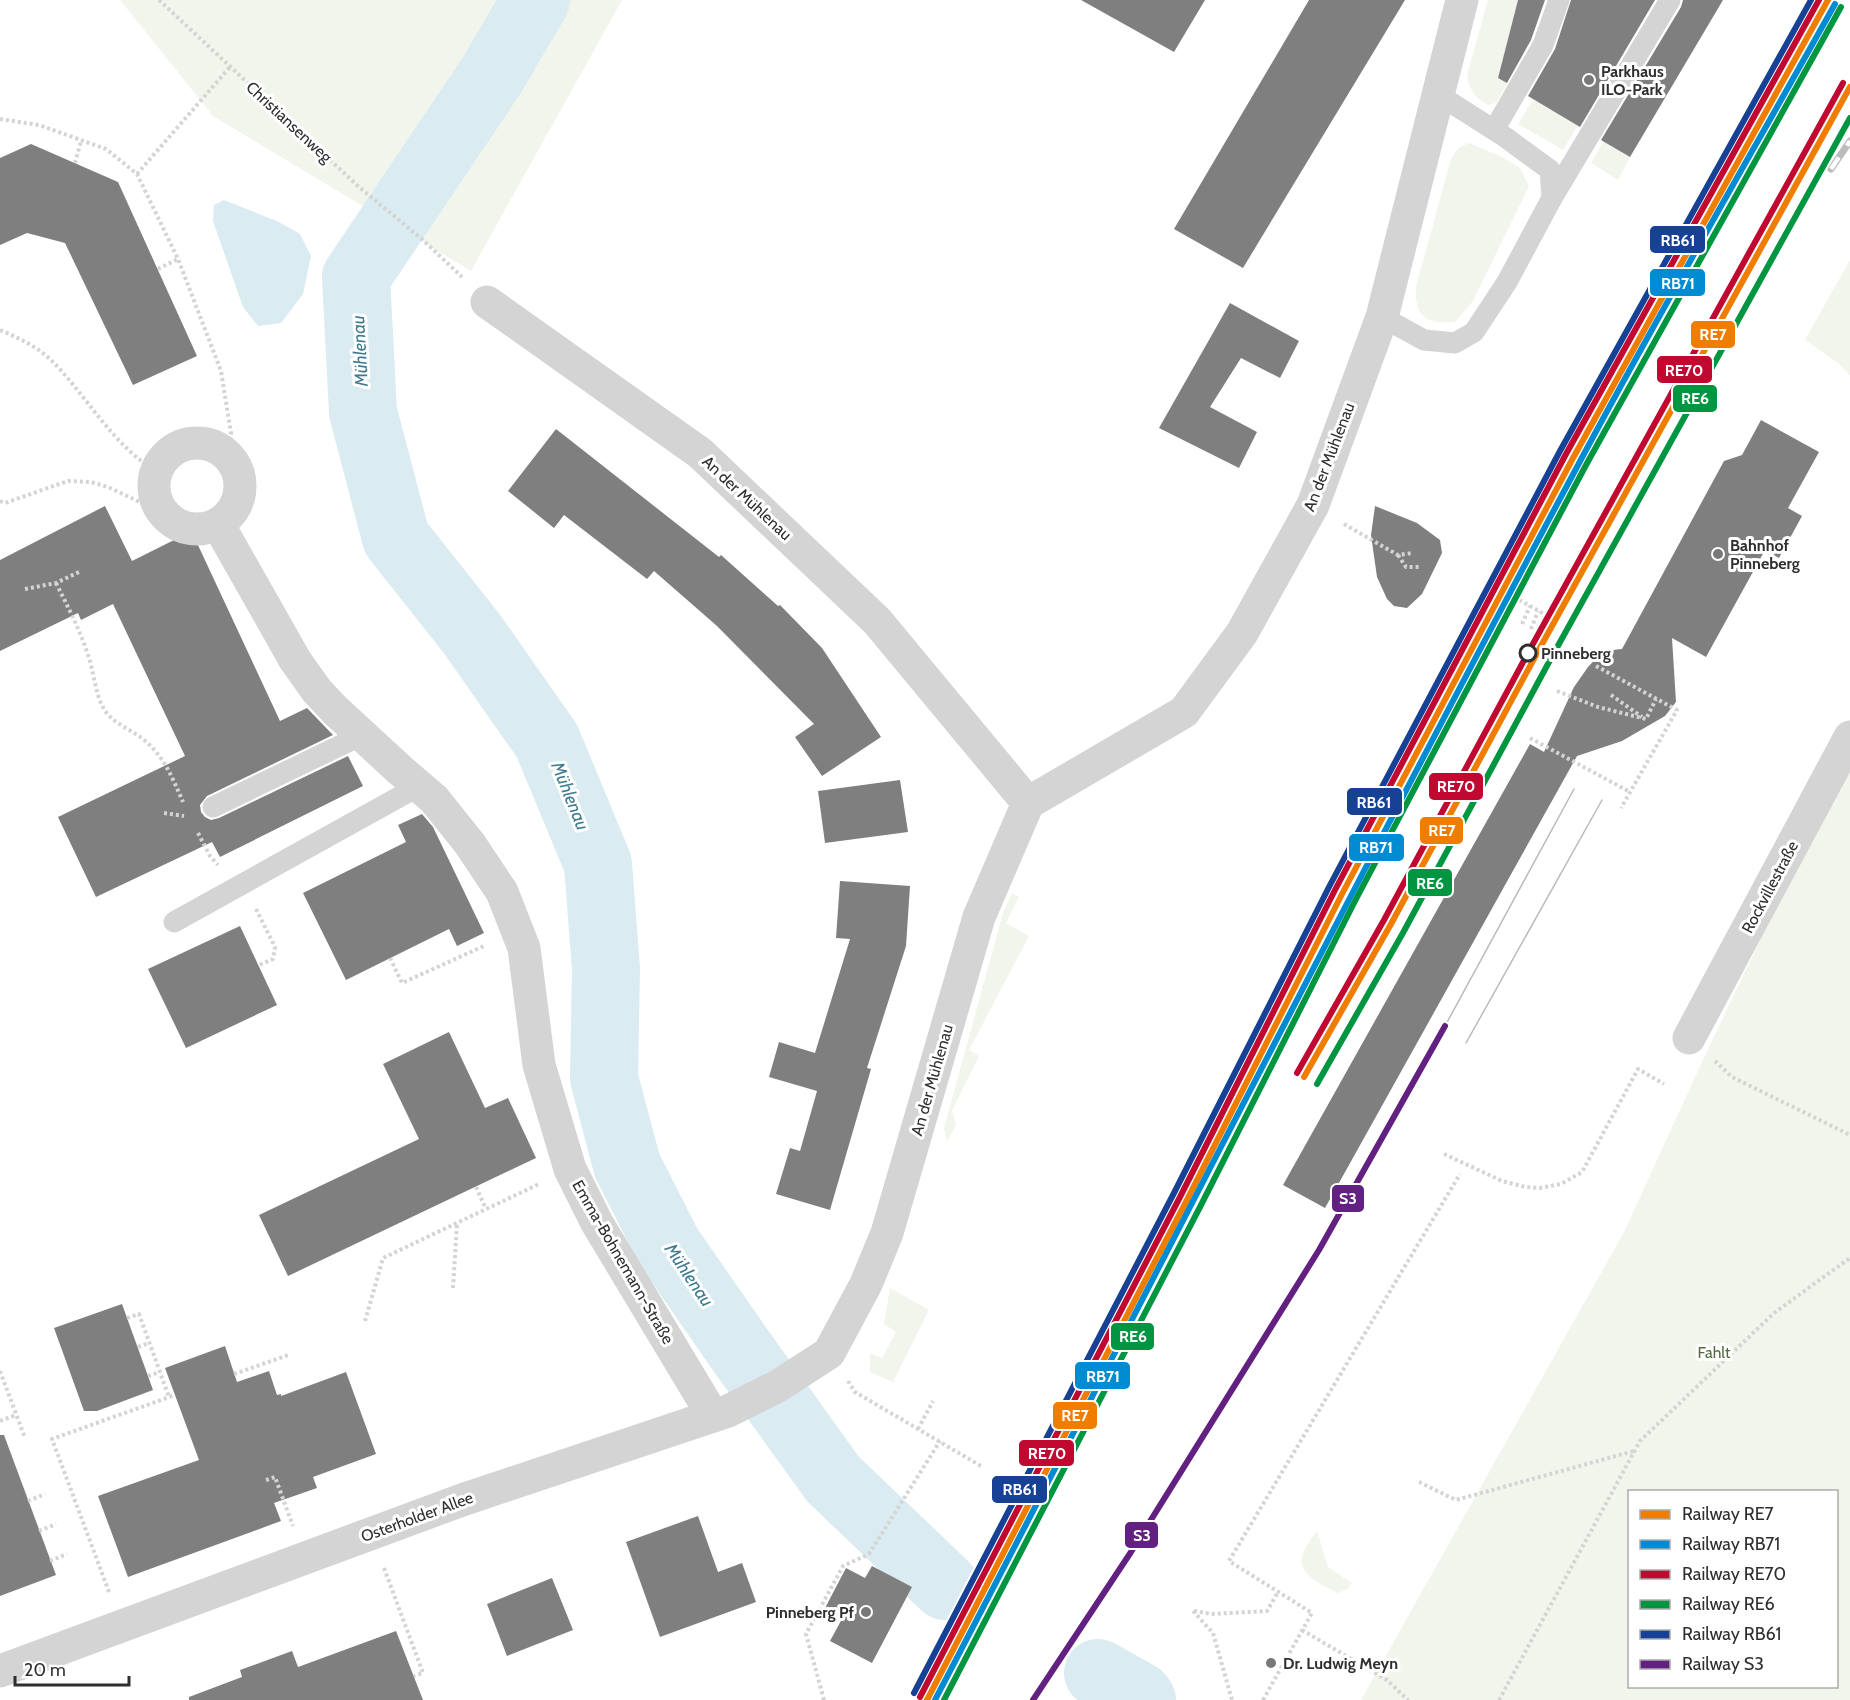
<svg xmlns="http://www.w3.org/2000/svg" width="1850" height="1700" font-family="Cabin,sans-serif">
  <rect width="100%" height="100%" fill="#fff"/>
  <g fill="#f2f5ec" fill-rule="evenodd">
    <path d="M120,0H622L471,271L213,116Z"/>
    <path d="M1488,0H1518L1498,77L1507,83L1496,103L1488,105C1475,98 1470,91 1467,75Z"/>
    <path d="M1533,99L1578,125L1563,150L1518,124Z"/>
    <path d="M1604,141L1630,157L1618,180L1591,163Z"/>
    <path d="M1469,143L1500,156L1520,168L1529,186L1473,301L1455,322C1426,325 1414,316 1416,287L1451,159L1458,148Z"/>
    <path d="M1850,260V375L1838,363L1805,340Z"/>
    <path d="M1850,754V1700H1361L1624,1232L1707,1051ZM1630,1492H1836V1686H1630Z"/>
    <path d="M1012,893L1019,897L1006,923L1029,936L969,1050L979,1056L952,1111L956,1125L947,1141L944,1128L1003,913Z"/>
    <path d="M890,1288L929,1310L893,1382L870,1372V1353L882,1358L896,1332L884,1324Z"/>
    <path d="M1317,1531L1328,1567L1352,1583L1348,1589L1338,1593C1322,1585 1293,1573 1304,1551C1307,1544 1313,1537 1317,1531Z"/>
  </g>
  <path fill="#daebf1" d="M224,200L279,222L300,234L311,256L303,294L281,323L258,326L243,307L213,221L214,205Z"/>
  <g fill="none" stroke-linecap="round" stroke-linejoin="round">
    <g stroke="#daebf1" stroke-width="68">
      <path d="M536,0L492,75L356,277L363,412L396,538L472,634L547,741L598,864L606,969L604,1078L627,1165L668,1246L741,1351L833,1479L945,1586"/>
      <path d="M1098,1673L1139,1696L1142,1700"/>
    </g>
  </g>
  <g fill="#7f7f7f">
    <path d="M1081,0H1205L1174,52Z"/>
    <path d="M1309,0H1405L1243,268L1174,229Z"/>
    <path d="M1518,0H1545L1531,40L1507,83L1498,78Z"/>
    <path d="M1571,0H1655L1580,127L1528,96L1555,49Z"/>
    <path d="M1683,0H1723L1630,157L1601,140L1681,7Z"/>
    <path d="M31,144L118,182L197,356L133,385L65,243L27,233L0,245V158Z"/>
    <path d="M1230,303L1299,341L1280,378L1241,358L1210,407L1257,432L1239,468L1159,428Z"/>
    <path d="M1761,420L1819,452L1788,508L1802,516L1779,558L1765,550L1706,657L1672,638L1676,702L1665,716L1622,741L1577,756L1325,1208L1283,1185L1530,744L1544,752L1574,687L1588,667L1603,651L1622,649L1724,461L1742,455Z"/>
    <path d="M556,429L719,557L721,555L778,606L780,605L822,648L881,737L822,776L795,737L814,724L717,626L654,571L647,579L564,515L554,528L508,491Z"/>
    <path d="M105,506L132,561L180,537L197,543L280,721L307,708L333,735L207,796L200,805L201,812L205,817L211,820L219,818L348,756L363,786L220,857L212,842L96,897L58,817L185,756L113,604L81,620L78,613L0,651V560Z"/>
    <path d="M1375,506L1417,523L1440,540L1442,553L1422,594L1407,608L1394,606L1387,599L1377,577L1371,535Z"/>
    <path d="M900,780L908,832L825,843L818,791Z"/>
    <path d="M422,814L433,827L484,933L457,946L449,929L346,980L303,893L406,842L398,825Z"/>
    <path d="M840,881L910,886L906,946L867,1068L871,1069L830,1210L776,1194L790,1148L800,1151L817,1091L769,1077L779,1042L815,1053L850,939L836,938Z"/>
    <path d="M240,926L277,1005L186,1048L148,969Z"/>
    <path d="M449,1032L485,1108L508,1098L536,1158L288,1276L259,1215L419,1139L383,1064Z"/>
    <path d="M122,1304L153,1390L97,1411H84L54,1328Z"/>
    <path d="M225,1346L237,1382L269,1371L277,1395L281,1394V1396L346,1372L376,1454L313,1477L317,1488L274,1503L281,1521L128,1577L98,1496L199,1460L165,1368Z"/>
    <path d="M0,1435H4L56,1575L0,1596Z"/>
    <path d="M698,1516L718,1572L742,1563L756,1602L660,1637L626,1542Z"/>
    <path d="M872,1566L912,1587L872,1663L830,1641L843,1617L825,1608L846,1568L865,1578Z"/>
    <path d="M552,1578L573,1630L507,1656L487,1604Z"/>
    <path d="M396,1631L423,1700H189V1697L242,1677L240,1670L292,1651L298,1667Z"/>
  </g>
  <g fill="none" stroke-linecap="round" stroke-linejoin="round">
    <g stroke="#d4d4d4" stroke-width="4" stroke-dasharray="3 3" stroke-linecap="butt">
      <path d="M159,0L359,187L423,240L462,277"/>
      <path d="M0,119L39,125L106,149L137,174L178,259L221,371L231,433L228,458"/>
      <path d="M75,163L81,141"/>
      <path d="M137,174L230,67"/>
      <path d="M158,269L178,259"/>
      <path d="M0,330C19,338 36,346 51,360C84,392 116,450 156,470"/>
      <path d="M0,501L5,503L68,481L91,482L108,487L144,504H157"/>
      <path d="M1344,524L1398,555L1412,553"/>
      <path d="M1398,555L1406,567H1420"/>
      <path d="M56,583C68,607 80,630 88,655C94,672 95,694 104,709C113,724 131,729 144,740C164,756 173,779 183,802"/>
      <path d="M25,589L56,583L79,572"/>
      <path d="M1514,597L1546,615"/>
      <path d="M1522,624L1530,606"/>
      <path d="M1531,629L1538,611"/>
      <path d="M1596,666L1677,710L1621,808"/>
      <path d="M1557,691L1598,707L1646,719L1656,699"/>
      <path d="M1611,695L1642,717"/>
      <path d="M1530,738L1630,792"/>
      <path d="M164,813L184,816"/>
      <path d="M198,833L210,856L218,865"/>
      <path d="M256,909L275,947L273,959L259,965"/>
      <path d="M390,958L402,983L484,946"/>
      <path d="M1715,1061L1732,1077L1850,1135"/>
      <path d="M1444,1154L1502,1181L1525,1187L1540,1188L1561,1184L1582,1172L1638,1069L1664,1084"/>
      <path d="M476,1187L486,1209"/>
      <path d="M453,1288L457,1224"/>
      <path d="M127,1318L139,1314L169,1397"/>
      <path d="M365,1321L383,1258L539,1184"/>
      <path d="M138,1347L149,1343"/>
      <path d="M0,1371L25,1438"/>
      <path d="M234,1374L288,1355"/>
      <path d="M148,1376L160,1372"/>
      <path d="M848,1381L855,1392L981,1466"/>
      <path d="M0,1421L16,1415"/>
      <path d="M918,1429L933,1401"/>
      <path d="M266,1480L275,1477L293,1526"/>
      <path d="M1419,1482L1456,1500L1634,1451"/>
      <path d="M28,1501L45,1494"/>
      <path d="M39,1531L56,1524"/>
      <path d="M50,1561L67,1554"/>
      <path d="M384,1568L423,1673L414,1676"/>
      <path d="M109,1592L52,1439L175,1395"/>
      <path d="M1193,1611L1213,1633L1232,1700"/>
      <path d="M1194,1611L1211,1614L1267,1611L1278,1592"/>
      <path d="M1302,1630L1387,1680L1408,1700"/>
      <path d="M824,1700L806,1634L843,1566L869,1554L940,1441"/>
      <path d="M1263,1700L1312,1613L1229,1561L1460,1174"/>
      <path d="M1499,1700L1640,1441L1774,1313L1850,1258"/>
    </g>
    <g stroke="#d4d4d4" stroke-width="21">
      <path d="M1494,130L1543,45L1559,0"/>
      <path d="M1552,198L1670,0"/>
      <path d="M1382,317L1424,340L1455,343L1474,332L1507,282L1552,198L1550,170L1505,137L1439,95"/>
      <path d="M213,807L362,735"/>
      <path d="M174,922L419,786"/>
    </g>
    <g stroke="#d4d4d4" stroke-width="33">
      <path d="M487,302L700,453L877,621L1028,803"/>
      <circle cx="197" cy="486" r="43"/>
      <path d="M218,524L295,660L317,691L336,711L400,770L434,799L470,844L502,892L524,948L539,1065L570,1169L597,1223L713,1416"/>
      <path d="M1689,1038L1850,737"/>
      <path d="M0,1671L462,1500L728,1411L778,1386L829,1353L866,1284L887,1233L979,917L1028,803L1184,712L1242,633L1313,505L1382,317L1462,0"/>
    </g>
    <g stroke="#bbb" stroke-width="1.5">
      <path d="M1445,1026L1574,789"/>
      <path d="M1466,1043L1602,800"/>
    </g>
    <g stroke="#bbb" stroke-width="7">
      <path id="rail" d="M1831,169L1850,141"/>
    </g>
    <use href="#rail" stroke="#fff" stroke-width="4.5" stroke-dasharray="14" stroke-linecap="butt"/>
    <g stroke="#fff" stroke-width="10">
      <g id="rail-1">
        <path d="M1304,1077L1391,924L1536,655L1850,87"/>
        <path d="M927,1700L1187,1200L1342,894L1573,458L1828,0"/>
      </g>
    </g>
    <g stroke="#fff" stroke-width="10">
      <path id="rail-2" d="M935,1700C1149,1289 1358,876 1577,467C1660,311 1749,158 1835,4"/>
    </g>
    <g stroke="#fff" stroke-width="10">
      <g id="rail-3">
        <path d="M1297,1073L1384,920L1529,651L1843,83"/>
        <path d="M920,1697L1180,1197L1335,890L1566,454L1819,0"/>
      </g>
    </g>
    <g stroke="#fff" stroke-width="10">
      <g id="rail-4">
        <path d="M1317,1084L1404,931L1549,662L1850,118"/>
        <path d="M944,1700L1200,1207L1355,901L1586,465L1841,7"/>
      </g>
    </g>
    <g stroke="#fff" stroke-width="10">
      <path id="rail-5" d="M914,1693L1174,1193L1329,887L1560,451L1811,0"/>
    </g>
    <g stroke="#fff" stroke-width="10">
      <path id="rail-6" d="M1033,1700L1131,1552L1319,1250L1445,1026"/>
    </g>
    <use href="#rail-1" stroke="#ef7d00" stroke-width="6"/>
    <use href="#rail-2" stroke="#008bd2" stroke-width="6"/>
    <use href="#rail-3" stroke="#c10831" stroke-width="6"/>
    <use href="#rail-4" stroke="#009641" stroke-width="6"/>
    <use href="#rail-5" stroke="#164194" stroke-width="6"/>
    <use href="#rail-6" stroke="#622181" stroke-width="6"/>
  </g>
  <g fill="#787878" stroke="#fff" stroke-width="2">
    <circle cx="1589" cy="80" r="6"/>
    <circle cx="1718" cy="554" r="6"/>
    <circle cx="866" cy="1612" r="6"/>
    <circle cx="1271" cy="1663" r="6"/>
  </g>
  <circle fill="#fff" stroke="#2f2f2f" stroke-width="3" cx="1528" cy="653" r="8"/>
  <g text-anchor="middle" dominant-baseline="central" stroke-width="6" stroke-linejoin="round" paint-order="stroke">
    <g font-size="16" font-weight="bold" fill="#2f2f2f" stroke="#fff" text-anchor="start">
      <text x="1601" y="71">Parkhaus<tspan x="1601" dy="18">ILO-Park</tspan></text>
      <text x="1730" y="545">Bahnhof<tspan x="1730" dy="18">Pinneberg</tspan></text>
      <text x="854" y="1612" text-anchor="end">Pinneberg Pf</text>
      <text x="1283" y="1663">Dr. Ludwig Meyn</text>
    </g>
    <g font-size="16" fill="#2f2f2f" stroke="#fff">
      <text transform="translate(289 122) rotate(43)">Christiansenweg</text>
      <text transform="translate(1329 457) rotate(-69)">An der Mühlenau</text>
      <text transform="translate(747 498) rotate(43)">An der Mühlenau</text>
      <text transform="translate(1770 887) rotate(-62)">Rockvillestraße</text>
      <text transform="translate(932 1080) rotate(-74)">An der Mühlenau</text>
      <text transform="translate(623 1262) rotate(60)">Emma-Bohnemann-Straße</text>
      <text transform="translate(417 1517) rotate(-20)">Osterholder Allee</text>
    </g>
    <g font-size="16" font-weight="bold" fill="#2f2f2f" stroke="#fff" text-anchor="start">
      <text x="1541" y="653">Pinneberg</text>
    </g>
    <g font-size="16" fill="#576a3d" stroke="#fff">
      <text x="1714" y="1352">Fahlt</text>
    </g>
    <g font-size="18" font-style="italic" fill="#3f7a8f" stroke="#fff">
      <text transform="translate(360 351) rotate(-93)">Mühlenau</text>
      <text transform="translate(570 796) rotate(68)">Mühlenau</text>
      <text transform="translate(689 1275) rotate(56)">Mühlenau</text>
    </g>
  </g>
  <g stroke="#fff" stroke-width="2">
    <rect x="1649" y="225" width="57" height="29" rx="6" fill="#164194"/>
    <rect x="1649" y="268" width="57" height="29" rx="6" fill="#008bd2"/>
    <rect x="1690" y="320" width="46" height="29" rx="6" fill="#ef7d00"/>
    <rect x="1656" y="355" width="57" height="29" rx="6" fill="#c10831"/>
    <rect x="1672" y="384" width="46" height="29" rx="6" fill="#009641"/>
    <rect x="1428" y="772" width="56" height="29" rx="6" fill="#c10831"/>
    <rect x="1346" y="787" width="57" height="29" rx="6" fill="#164194"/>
    <rect x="1419" y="816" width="45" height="29" rx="6" fill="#ef7d00"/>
    <rect x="1348" y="833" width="57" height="29" rx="6" fill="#008bd2"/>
    <rect x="1407" y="868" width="46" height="29" rx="6" fill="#009641"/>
    <rect x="1331" y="1184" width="34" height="29" rx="6" fill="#622181"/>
    <rect x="1110" y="1322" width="45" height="29" rx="6" fill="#009641"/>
    <rect x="1074" y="1361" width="57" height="29" rx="6" fill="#008bd2"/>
    <rect x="1052" y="1401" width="46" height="29" rx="6" fill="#ef7d00"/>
    <rect x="1018" y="1439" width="57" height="28" rx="6" fill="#c10831"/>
    <rect x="991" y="1475" width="57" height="29" rx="6" fill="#164194"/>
    <rect x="1124" y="1521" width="35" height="28" rx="6" fill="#622181"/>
  </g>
  <g font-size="16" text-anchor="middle" font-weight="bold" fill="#fff">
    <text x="1678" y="246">RB61</text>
    <text x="1678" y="289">RB71</text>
    <text x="1713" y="340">RE7</text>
    <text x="1684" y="376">RE70</text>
    <text x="1695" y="404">RE6</text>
    <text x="1456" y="792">RE70</text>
    <text x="1374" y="808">RB61</text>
    <text x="1442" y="836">RE7</text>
    <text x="1376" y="853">RB71</text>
    <text x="1430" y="889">RE6</text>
    <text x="1348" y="1204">S3</text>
    <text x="1133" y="1342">RE6</text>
    <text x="1103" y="1382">RB71</text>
    <text x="1075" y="1421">RE7</text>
    <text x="1047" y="1459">RE70</text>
    <text x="1020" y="1495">RB61</text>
    <text x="1142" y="1541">S3</text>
  </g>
  <rect x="1628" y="1490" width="210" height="198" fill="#ffffff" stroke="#acacac" stroke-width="1.5"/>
  <rect x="1640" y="1510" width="30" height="9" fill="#ef7d00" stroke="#acacac" stroke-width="1.5"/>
  <text x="1682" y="1520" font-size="18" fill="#2f2f2f">Railway RE7</text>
  <rect x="1640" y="1540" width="30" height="9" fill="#008bd2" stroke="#acacac" stroke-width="1.5"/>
  <text x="1682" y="1550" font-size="18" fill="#2f2f2f">Railway RB71</text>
  <rect x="1640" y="1570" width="30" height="9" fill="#c10831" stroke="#acacac" stroke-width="1.5"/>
  <text x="1682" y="1580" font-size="18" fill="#2f2f2f">Railway RE70</text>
  <rect x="1640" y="1600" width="30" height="9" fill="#009641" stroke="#acacac" stroke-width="1.5"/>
  <text x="1682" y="1610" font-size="18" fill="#2f2f2f">Railway RE6</text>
  <rect x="1640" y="1630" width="30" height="9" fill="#164194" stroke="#acacac" stroke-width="1.5"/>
  <text x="1682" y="1640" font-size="18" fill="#2f2f2f">Railway RB61</text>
  <rect x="1640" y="1660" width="30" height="9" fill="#622181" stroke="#acacac" stroke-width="1.5"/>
  <text x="1682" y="1670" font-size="18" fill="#2f2f2f">Railway S3</text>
  <path d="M15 1676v9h114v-9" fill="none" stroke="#2f2f2f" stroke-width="3"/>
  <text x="24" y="1676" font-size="18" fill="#2f2f2f" stroke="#ffffff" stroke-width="4.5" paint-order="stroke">20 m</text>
</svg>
